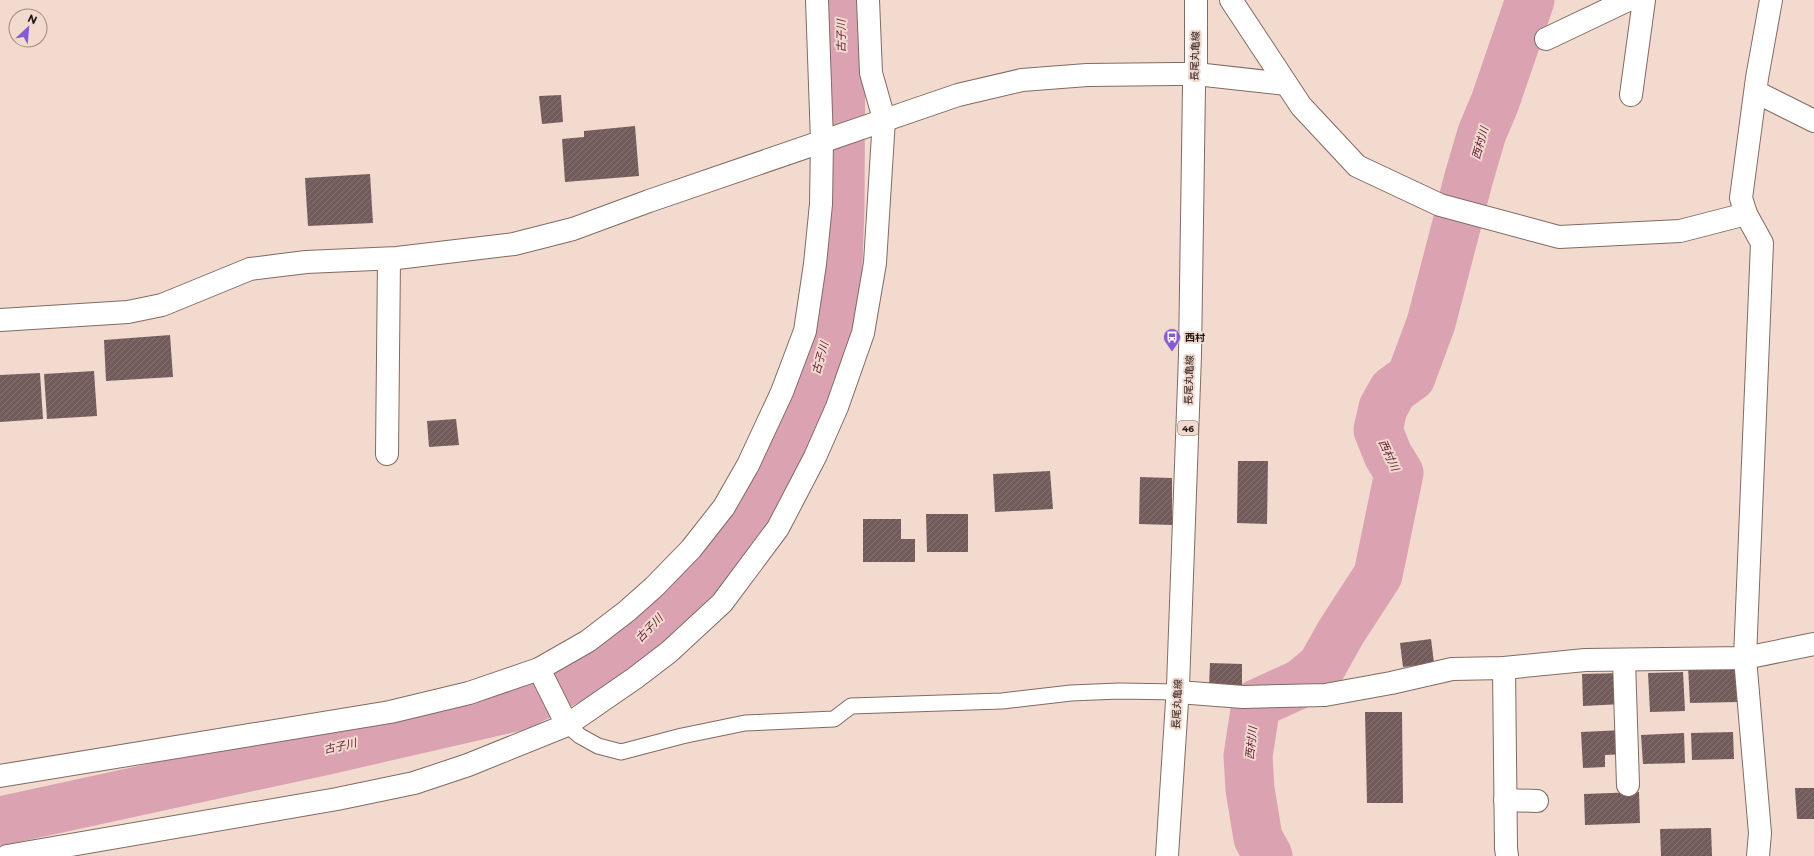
<svg xmlns="http://www.w3.org/2000/svg" width="1814" height="856" font-family="Montserrat,'Noto Sans JP',sans-serif">
  <defs>
    <pattern id="building-hatch" width="6" height="6" patternUnits="userSpaceOnUse"><rect width="6" height="6" fill="#725b5a"/><path d="M-1 1l2-2M0 6l6-6M5 7l2-2" fill="none" stroke="#847372"/></pattern>
  </defs>
  <rect width="100%" height="100%" fill="#f2dacf"/>
  <g fill="none" stroke-linecap="round" stroke-linejoin="round">
    <g stroke="#dba2b2" stroke-width="49">
      <path d="M0,821L323,751L519,706L630,648L712,564L771,476L820,367L837,289L840,209L841,0"/>
      <path d="M1268,856L1258,838L1250,789L1248,756L1256,704L1302,683L1322,666L1341,632L1378,575L1399,473L1388,455L1378,430L1383,408L1393,390L1411,377L1431,323L1469,177L1482,133L1495,102L1530,0"/>
    </g>
  </g>
  <g fill="url(#building-hatch)">
    <path d="M561,95L563,122L542,124L539,96Z"/>
    <path d="M635,126L639,176L565,182L562,139L584,137V131Z"/>
    <path d="M370,174L373,223L308,226L305,178Z"/>
    <path d="M170,335L173,377L106,381L104,340Z"/>
    <path d="M94,371L97,416L47,419L44,374Z"/>
    <path d="M40,373L43,419L0,422V375Z"/>
    <path d="M456,419L459,445L429,447L427,421Z"/>
    <path d="M1238,461H1268L1267,524L1237,523Z"/>
    <path d="M1050,471L1053,509L995,512L993,474Z"/>
    <path d="M1140,477L1172,478V525L1139,524Z"/>
    <path d="M926,514H968V552H927Z"/>
    <path d="M863,519H901V539H915V562H863Z"/>
    <path d="M1431,639L1434,663L1403,667L1400,643Z"/>
    <path d="M1210,663L1242,664V688L1209,687Z"/>
    <path d="M1736,664L1738,702L1690,703L1688,666Z"/>
    <path d="M1683,672L1685,711L1650,712L1648,673Z"/>
    <path d="M1622,673L1623,704L1583,706L1582,674Z"/>
    <path d="M1365,712H1402L1403,803H1367Z"/>
    <path d="M1624,730L1625,754L1605,755V767L1583,768L1581,732Z"/>
    <path d="M1733,732L1734,759L1692,760L1691,733Z"/>
    <path d="M1684,733L1685,763L1643,764L1641,735Z"/>
    <path d="M1795,788H1814V819H1797Z"/>
    <path d="M1639,792L1640,823L1585,825L1584,794Z"/>
    <path d="M1711,828L1712,856H1661L1660,829Z"/>
  </g>
  <g fill="none" stroke-linecap="round" stroke-linejoin="round">
    <g stroke="#806b62" stroke-width="17">
      <path id="lane" d="M567,725L580,736L598,746L621,752L682,736L745,723L834,719L851,706L1002,701L1071,693L1119,691L1178,692"/>
    </g>
    <g stroke="#806b62" stroke-width="24">
      <g id="street">
        <path d="M1231,0L1301,106L1357,166L1440,205L1559,237L1680,231L1746,214"/>
        <path d="M1546,39L1628,0"/>
        <path d="M1756,92L1814,121"/>
        <path d="M1631,95L1644,0"/>
        <path d="M0,320L128,312L162,305L250,269L306,262L397,258L514,244L573,229L649,201L958,95L1022,80L1087,75L1176,74H1196L1286,84"/>
        <path d="M387,454L389,259"/>
        <path d="M1624,660L1628,785"/>
        <path d="M1504,668L1506,848L1507,856"/>
        <path d="M539,669L567,725"/>
        <path d="M1178,692L1243,697L1325,695L1391,683L1452,669L1504,668L1585,660L1745,658L1814,644"/>
        <path d="M0,776L390,712L469,693L539,669L588,641L627,611L654,587L691,549L724,507L748,465L782,392L805,331L815,264L821,204L822,141L817,0"/>
        <path d="M1505,800L1537,801"/>
        <path d="M7,856L337,799L414,783L468,765L567,725L635,678L669,652L722,603L778,528L815,457L837,407L863,333L875,263L884,119L871,73L868,0"/>
        <path d="M1758,856L1760,833L1745,658L1762,243L1746,214L1741,198L1757,78L1771,0"/>
      </g>
    </g>
    <g stroke="#806b62" stroke-width="24">
      <path id="primary" d="M1167,856L1178,686L1190,355L1194,86L1196,74V0"/>
    </g>
    <use href="#lane" stroke="#fff" stroke-width="15"/>
    <use href="#street" stroke="#fff" stroke-width="22"/>
    <use href="#primary" stroke="#fff" stroke-width="22"/>
  </g>
  <defs>
    <g id="bus-pin" transform="scale(0.9)"><path d="M0 17L-7.5 6A9.5 9.5 0 1 1 7.5 6Z" fill="#855bd5" stroke="#f2dacf"/><path d="M-5-6H5V4H4V6H2V4H-2V6H-4V4H-5ZM-3.5-4V0h7V-4ZM-3.5 1.2v1.5H-2V1.2ZM2 1.2v1.5H3.5V1.2Z" fill="#fff"/></g>
  </defs>
  <g fill-rule="evenodd">
    <use href="#bus-pin" x="1172" y="337"/>
  </g>
  <g text-anchor="middle" dominant-baseline="central" stroke-width="4" stroke-linejoin="round" paint-order="stroke">
    <rect fill="#f2dacf" stroke="#60524d" stroke-width="1" x="1178" y="421" width="20" height="14" rx="3"/>
    <g font-size="9" font-weight="bold" fill="#211815">
      <text x="1188" y="428">46</text>
    </g>
    <g font-size="10" fill="#211815" stroke="#f2dacf">
      <text transform="translate(1195 56) rotate(-88)">長尾丸亀線</text>
      <text transform="translate(1189 380) rotate(-88)">長尾丸亀線</text>
      <text transform="translate(1177 704) rotate(-87)">長尾丸亀線</text>
    </g>
    <g font-size="10" font-weight="bold" fill="#211815" stroke="#f2dacf" text-anchor="start">
      <text x="1185" y="337">西村</text>
    </g>
    <g font-size="11" font-style="italic" fill="#5e1b34" stroke="#f2dacf">
      <text transform="translate(841 36) rotate(-90)">古子川</text>
      <text transform="translate(1480 143) rotate(-74)">西村川</text>
      <text transform="translate(820 358) rotate(-74)">古子川</text>
      <text transform="translate(1389 455) rotate(65)">西村川</text>
      <text transform="translate(649 628) rotate(-46)">古子川</text>
      <text transform="translate(1251 743) rotate(-84)">西村川</text>
      <text transform="translate(340 746) rotate(-13)">古子川</text>
    </g>
  </g>
  <g transform="translate(28 28) rotate(26)"><circle r="19" fill="#f2dacf" stroke="#9e8c85"/>
  <path d="M0-3L7 15L0 10L-7 15Z" fill="#855bd5"/>
  <text y="-6" font-size="11" font-weight="bold" text-anchor="middle" fill="#211815">N</text>
  </g>
</svg>
